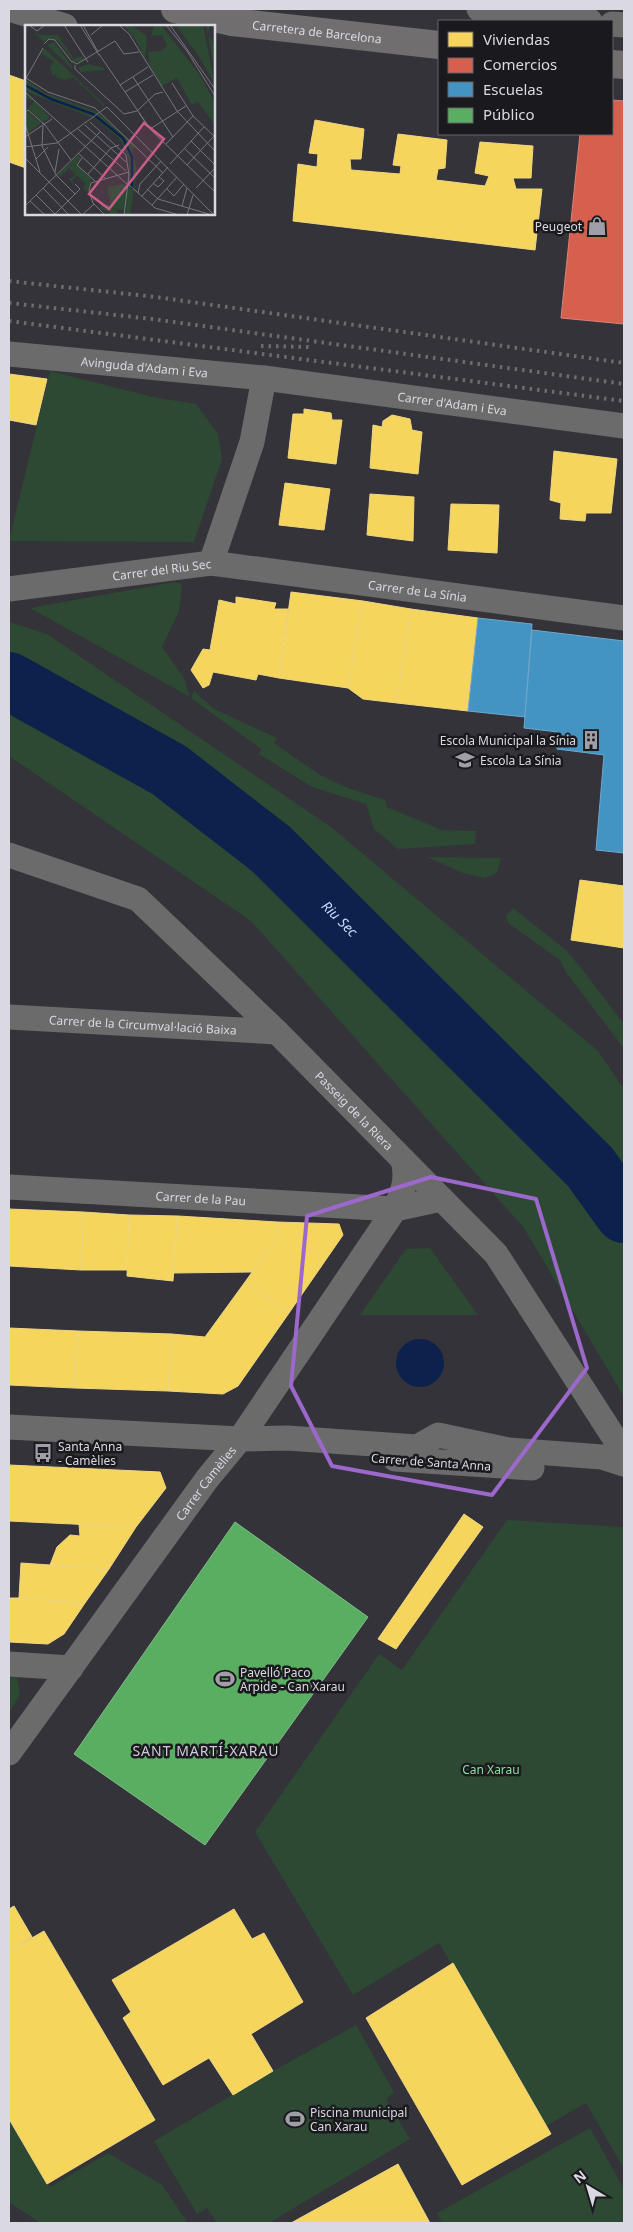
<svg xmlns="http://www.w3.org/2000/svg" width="633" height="2232" font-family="'Noto Sans',sans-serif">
  <rect width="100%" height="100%" fill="#343339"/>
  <g fill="#2d4833">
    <path d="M50,371L153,397L196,404L218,434L222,459L194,542L9,541Z"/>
    <path d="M174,582L182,584L179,611L162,647L184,678L190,697L30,608Z"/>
    <path d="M9,622L47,634L331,827L598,1051L624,1089V1397L524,1228L251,921L9,756Z"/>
    <path d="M194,691L214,709L277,738L274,743L320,775L348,788L385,800L387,807L442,830L476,831L475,844L398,849L374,829L366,804L312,787L259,754L261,749L191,698Z"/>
    <path d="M427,857L501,858L497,873L485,878L463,873Z"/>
    <path d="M513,908L566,950L582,969L624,1024V1046H622L565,971L560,960L508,923L506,916Z"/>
    <path d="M430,1248L478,1315H360L406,1249Z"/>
    <path d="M507,1520L624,1527V2169L586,2103L546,2126L439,1943L353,1995L255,1832L379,1654L402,1670Z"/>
    <path d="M17,1677L20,1695L9,1713V1678Z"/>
    <path d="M356,2025L394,2092L386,2099L410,2139L269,2223H217L207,2208L197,2214L154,2141L273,2071Z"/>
    <path d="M9,2119L50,2187L108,2153L162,2185L188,2223H40L9,2202Z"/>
    <path d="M590,2128L624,2189V2223H442L437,2213Z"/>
  </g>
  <circle fill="#0c214b" cx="420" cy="1363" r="24"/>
  <g fill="#f6d55c" stroke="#eed684">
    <path d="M9,75L26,81V168L9,162Z"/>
    <path d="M315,120L364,129L361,159H350L351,170L400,174L401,166L393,165L398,134L447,140L445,168L438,169L436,180L485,186L489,176L475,173L480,142L533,146L531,178H513L516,189H542L535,250L293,221L298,164L317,167L318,154L309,153Z"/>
    <path d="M9,374L47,379L36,425L9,420Z"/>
    <path d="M304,409L331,413L332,420H342L336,464L288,458L293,414H304Z"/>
    <path d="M392,415L410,419L412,430L422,432L418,474L370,468L373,425L382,427L383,421Z"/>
    <path d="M554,451L617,459L611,513H586L585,521L560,519L561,503L550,500Z"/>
    <path d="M285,483L330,489L324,530L279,525Z"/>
    <path d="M370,494L414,497L413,541L367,535Z"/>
    <path d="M451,504L499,505L497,553L448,550Z"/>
    <path d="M291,592L363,601L348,688L279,678Z"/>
    <path d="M236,597L276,603L274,609H288L279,678L258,674L256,680L213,672L209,685L203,688L191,670L203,649L210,650L219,600L236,604Z"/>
    <path d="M363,601L411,609L397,703L363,699L348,688Z"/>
    <path d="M411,609L478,618L468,711L397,703Z"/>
    <path d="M580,880L624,886V948L571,940Z"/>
    <path d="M9,1209L83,1212L81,1270L9,1266Z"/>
    <path d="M83,1212L129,1215L127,1270H81Z"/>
    <path d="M129,1215L178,1216L173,1281L127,1276Z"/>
    <path d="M178,1216L277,1222L278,1236L252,1272L173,1273Z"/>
    <path d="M277,1222L339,1224L343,1235L289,1313L245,1282L278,1236Z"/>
    <path d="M245,1282L289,1313L238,1386L223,1394L168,1391L172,1334L205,1337Z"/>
    <path d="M9,1328L78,1331L74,1388L9,1385Z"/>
    <path d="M78,1331L172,1334L168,1391L74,1388Z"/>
    <path d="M9,1465L160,1472L166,1488L136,1527L9,1521Z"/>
    <path d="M464,1514L483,1527L396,1649L378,1639Z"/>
    <path d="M79,1524L136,1527L109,1569L50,1565L57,1547L70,1535L80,1536Z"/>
    <path d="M21,1563L50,1565L109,1569L85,1603L19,1598Z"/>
    <path d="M9,1598H19L85,1603L64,1634L48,1644L9,1642Z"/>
    <path d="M14,1906L32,1937L9,1951V1909Z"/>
    <path d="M234,1909L252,1939L264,1933L303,2002L251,2034L273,2071L233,2095L209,2058L163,2085L123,2018L131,2012L112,1980Z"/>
    <path d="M44,1931L155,2120L47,2184L9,2119V1951Z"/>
    <path d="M453,1963L551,2134L462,2185L366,2018Z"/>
    <path d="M398,2164L430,2223H291Z"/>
  </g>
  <path fill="#d6604d" stroke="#d78479" d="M612,100L624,101V324L561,318L580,134H612Z"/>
  <g fill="#4393c3" stroke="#70a8cc">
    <path d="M478,618L532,624L525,717L468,711Z"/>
    <path d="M532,630L624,641V853L596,850L604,755L557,749L558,732L524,728Z"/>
  </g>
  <path fill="#5aae61" stroke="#80bb87" d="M235,1522L368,1617L205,1845L74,1754Z"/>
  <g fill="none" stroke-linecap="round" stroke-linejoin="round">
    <path stroke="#0c214b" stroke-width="58" id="s1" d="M9,681L169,770L271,849L590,1167L624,1214"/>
    <g stroke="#6c6b6b" stroke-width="25">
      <path d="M9,9L65,26"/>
      <path d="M479,9L590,21"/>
      <path d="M612,24L624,25"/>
      <path id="s2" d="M9,354L264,378L624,426"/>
      <path d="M211,563L252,442L264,378"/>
      <path id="s3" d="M9,589L211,563L624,618"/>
      <path id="s4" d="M9,855L138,899L277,1032L496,1254L624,1453"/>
      <path id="s5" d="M9,1017L277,1032"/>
      <path id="s6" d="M9,1187L395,1209C403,1191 408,1180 403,1160"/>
      <path d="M9,1427L240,1439L287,1438L417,1447L438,1435L509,1450L602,1457L624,1464"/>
      <path d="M395,1459L532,1468"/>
      <path d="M9,1664L71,1668"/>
      <path id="s7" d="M9,1753L207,1479L240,1439L395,1209L441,1199"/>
    </g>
    <g stroke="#706e6f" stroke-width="28">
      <path id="s8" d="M175,9L232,22L439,45"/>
      <path d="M612,64L624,65"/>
    </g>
    <g stroke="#6c6c6f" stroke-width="4" stroke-dasharray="2.5 5" stroke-linecap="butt">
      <path d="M9,281L156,297L624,363"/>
      <path d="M9,303L152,319L624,384"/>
      <path d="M9,321L624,401"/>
      <path d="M261,346L311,347"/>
    </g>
  </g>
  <path fill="none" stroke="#9c68cb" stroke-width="4" stroke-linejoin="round" d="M431,1177L536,1199L587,1368L492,1495L332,1466L291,1386L307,1216Z"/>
  <defs>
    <g id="shop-bare" transform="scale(1.5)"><path d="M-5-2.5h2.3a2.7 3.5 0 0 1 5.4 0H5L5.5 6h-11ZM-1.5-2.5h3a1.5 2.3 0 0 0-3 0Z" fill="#a09ea6" stroke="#1a191e" stroke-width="2.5" paint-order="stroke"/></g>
    <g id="building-bare" transform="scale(1.5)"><path d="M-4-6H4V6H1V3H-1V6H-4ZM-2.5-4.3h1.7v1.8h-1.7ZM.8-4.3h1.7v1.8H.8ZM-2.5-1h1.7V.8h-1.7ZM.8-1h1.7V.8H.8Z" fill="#a09ea6" stroke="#1a191e" stroke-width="2.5" paint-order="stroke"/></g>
    <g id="school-bare" transform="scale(1.5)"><path d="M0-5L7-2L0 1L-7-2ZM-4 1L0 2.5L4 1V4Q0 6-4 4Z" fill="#a09ea6" stroke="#1a191e" stroke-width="2.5" paint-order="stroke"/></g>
    <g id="bus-bare" transform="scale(1.5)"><path d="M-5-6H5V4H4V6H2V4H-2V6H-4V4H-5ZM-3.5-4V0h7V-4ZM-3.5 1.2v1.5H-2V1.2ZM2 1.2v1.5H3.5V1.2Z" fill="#a09ea6" stroke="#1a191e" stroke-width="2.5" paint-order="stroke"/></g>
    <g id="stadium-bare" transform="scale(1.5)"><path d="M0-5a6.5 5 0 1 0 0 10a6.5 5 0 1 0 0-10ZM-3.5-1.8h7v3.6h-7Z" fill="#a09ea6" stroke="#1a191e" stroke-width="2.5" paint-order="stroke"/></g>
  </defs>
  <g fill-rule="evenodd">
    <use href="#shop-bare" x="597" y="226"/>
    <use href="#building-bare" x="591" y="740"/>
    <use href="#school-bare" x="465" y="760"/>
    <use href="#bus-bare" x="43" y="1453"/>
    <use href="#stadium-bare" x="225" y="1679"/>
    <use href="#stadium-bare" x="295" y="2119"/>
  </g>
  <g text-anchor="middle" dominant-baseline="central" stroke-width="5" stroke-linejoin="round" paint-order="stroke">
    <g font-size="12" fill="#dad8e0" stroke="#1a191e">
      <text stroke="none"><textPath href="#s8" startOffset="144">Carretera de Barcelona</textPath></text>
      <text stroke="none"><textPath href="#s2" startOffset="136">Avinguda d'Adam i Eva</textPath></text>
      <text stroke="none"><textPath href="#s2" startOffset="446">Carrer d'Adam i Eva</textPath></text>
      <text stroke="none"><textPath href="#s3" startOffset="154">Carrer del Riu Sec</textPath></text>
      <text stroke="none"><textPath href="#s3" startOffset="412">Carrer de La Sínia</textPath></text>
      <text stroke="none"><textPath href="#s5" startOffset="134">Carrer de la Circumval·lació Baixa</textPath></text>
      <text stroke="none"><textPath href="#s4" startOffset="439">Passeig de la Riera</textPath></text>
      <text stroke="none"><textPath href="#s6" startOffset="192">Carrer de la Pau</textPath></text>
      <text transform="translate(431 1462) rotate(4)">Carrer de Santa Anna</text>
      <text stroke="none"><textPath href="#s7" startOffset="334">Carrer Camèlies</textPath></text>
    </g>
    <g font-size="12" fill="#dad8e0" stroke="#1a191e" text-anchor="start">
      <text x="582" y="226" text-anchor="end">Peugeot</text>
      <text x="576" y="740" text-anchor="end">Escola Municipal la Sínia</text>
      <text x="480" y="760">Escola La Sínia</text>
      <text x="58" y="1446">Santa Anna<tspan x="58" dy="14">- Camèlies</tspan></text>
      <text x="240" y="1672">Pavelló Paco<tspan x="240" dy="14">Arpide - Can Xarau</tspan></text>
      <text x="310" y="2112">Piscina municipal<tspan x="310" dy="14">Can Xarau</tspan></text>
    </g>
    <g font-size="12" fill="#8ede9e" stroke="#1a191e">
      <text x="491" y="1769">Can Xarau</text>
    </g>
    <g font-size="14" font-style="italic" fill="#c8d9f9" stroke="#1a191e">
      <text stroke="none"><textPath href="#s1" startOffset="410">Riu Sec</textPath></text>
    </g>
    <g font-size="14" letter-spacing="1" fill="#cfcbda" stroke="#1a191e">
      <text x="206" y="1750">SANT MARTÍ-XARAU</text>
    </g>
  </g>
  <g transform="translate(25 25)">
    <rect width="190" height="190" fill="#343339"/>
    <path d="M99,0H106L122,11L120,34L112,17ZM129,0H136L174,49L190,77V100L173,77L167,80L152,53L137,61L125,42L123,27L136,26L142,21L137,10L126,11ZM151,0H178L190,60L175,33ZM181,0H185L183,10L190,19V49ZM8,6L15,10H33L49,34L57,31L59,36L49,37L33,16L27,13L19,17ZM29,17L48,43L47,44L22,20ZM19,23L79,79V81L48,52L39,55L30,52L32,49L28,51L25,42L29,37L16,28ZM63,39L79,43L80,45L56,47L53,43ZM0,54L18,67L72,87L111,121L108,125L113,138L106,121L112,146L105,190H100L104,134L95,114L71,94L5,68L0,65ZM0,69L7,72L25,93L18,97L3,84L9,76L0,73ZM2,86L16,98L3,108L0,97ZM53,130L56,133L51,139L67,155L62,168L58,162L61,159L52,151L47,155L49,160L44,154L51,150L44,143L35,152L33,150ZM98,159L102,162L99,185L85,183L92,185V190H84L85,187L75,184L76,179L86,180L82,162Z" fill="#2d4833"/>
    <path fill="none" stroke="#0c214b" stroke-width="2.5" d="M0,60L26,74L68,89L98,113L107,132V164"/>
    <path fill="none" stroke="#76757c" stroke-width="1" d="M4,0L12,6L20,0M39,0L63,37M55,0L74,30M58,0L73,27M94,0L104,9L152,86L190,126M141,0L162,26L190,71M145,0L190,64M66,10L78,0M19,19L24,14L30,15L46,36L52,39L90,16L99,29L114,27M74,29L126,105L190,167M50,40V44L99,89L112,86L130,69L138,67M108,52L148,112M1,53L23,67L70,83L138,148M0,55L18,23M147,58L168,91L190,112M95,60L123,42M0,67L103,160M100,67L128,50M0,87L3,85L20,100L17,98M114,88L125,104L161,81M65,97L101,130L104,150L99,190M0,99L15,147M20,100L46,135M60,100L101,137M18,101L17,121L31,150L50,169M53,104L101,146M0,112L27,94M166,116L190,140M141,119L168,91M0,122L32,118L82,82L189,190M159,123L190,153M53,128L80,153M0,133L57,190M57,133L52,140L70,156M11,134L23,122M145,139L179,102M162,140L189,111M30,147L34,124M63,149L86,123L94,120M128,158L133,162L139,156L134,152M103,159L130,183L154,190M18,163L44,190M171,163L190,143M142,164L149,171L159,159M123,165L133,174L187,190M113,168L115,159L136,136M11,170L30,189M117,171L143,142M5,176L20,190M127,180L152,152M0,181L76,106M157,181L162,163M29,190L55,164L50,159M57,190L69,179M80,190L68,178L64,166L66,158L104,147M162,190L168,170"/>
    <path fill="#ca5b8a" fill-opacity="0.15" stroke="#ca5b8a" stroke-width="2.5" d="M119,98L139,114L84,184L64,169Z"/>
    <rect width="190" height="190" fill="none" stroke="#dad8e0" stroke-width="2.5"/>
  </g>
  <rect width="633" height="2232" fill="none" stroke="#dad8e0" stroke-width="20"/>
  <rect x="438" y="20" width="175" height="115" fill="#1a191e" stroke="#67656c"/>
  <rect x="448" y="32" width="25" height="15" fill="#f6d55c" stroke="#67656c"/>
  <text x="483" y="45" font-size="15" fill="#dad8e0">Viviendas</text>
  <rect x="448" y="58" width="25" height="15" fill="#d6604d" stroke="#67656c"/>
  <text x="483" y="70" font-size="15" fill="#dad8e0">Comercios</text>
  <rect x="448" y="82" width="25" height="15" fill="#4393c3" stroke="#67656c"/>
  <text x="483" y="95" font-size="15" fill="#dad8e0">Escuelas</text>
  <rect x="448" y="108" width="25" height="15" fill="#5aae61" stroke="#67656c"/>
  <text x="483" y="120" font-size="15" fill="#dad8e0">Público</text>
  <g transform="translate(588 2187) rotate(322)" stroke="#1a191e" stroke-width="4" paint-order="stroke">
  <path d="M0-4L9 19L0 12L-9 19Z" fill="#dad8e0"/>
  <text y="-8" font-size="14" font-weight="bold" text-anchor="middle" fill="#dad8e0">N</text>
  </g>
</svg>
